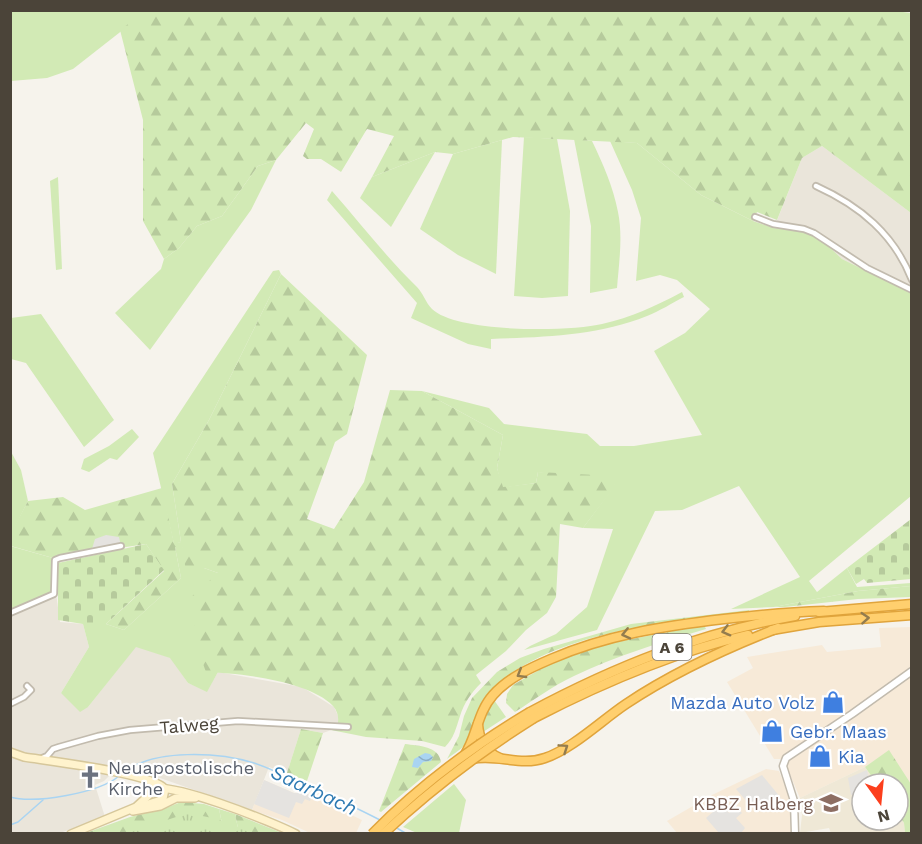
<svg xmlns="http://www.w3.org/2000/svg" width="922" height="844" font-family="'Work Sans',sans-serif">
  <defs>
    <pattern id="forest-firs" width="22" height="20" patternUnits="userSpaceOnUse" patternTransform="scale(1.5)"><rect width="22" height="20" fill="#d2eab5"/><path d="M5 1l3.5 6h-7zM16 11l3.5 6h-7z" fill="#b6ca9c"/></pattern>
    <pattern id="cemetery-stones" width="16" height="16" patternUnits="userSpaceOnUse" patternTransform="scale(1.5)"><rect width="16" height="16" fill="#d2eab5"/><path d="M2 7V4a2 2 0 0 1 4 0v3zM10 15v-3a2 2 0 0 1 4 0v3z" fill="#b6ca9c"/></pattern>
    <pattern id="park-tufts" width="24" height="20" patternUnits="userSpaceOnUse" patternTransform="scale(1.5)"><rect width="24" height="20" fill="#d2eab5"/><path d="M3 7l-1-3M5 7V3M7 7l1-3M15 17l-1-3M17 17v-4M19 17l1-3" fill="none" stroke="#b6ca9c"/></pattern>
    <pattern id="water-waves" width="16" height="10" patternUnits="userSpaceOnUse" patternTransform="scale(1.5)"><rect width="16" height="10" fill="#a9d4f2"/><path d="M0 5q4-4 8 0t8 0" fill="none" stroke="#8caec5"/></pattern>
  </defs>
  <rect width="100%" height="100%" fill="#f6f3ec"/>
  <g fill="#eae5da">
    <path d="M822,146L911,213V293L842,259L823,241L774,228L802,158Z"/>
    <path d="M53,591L56,593L60,622L83,624L89,647L61,693L88,707L136,646L171,658L188,683L207,691L218,672L302,687L334,707L339,718L337,728L323,733L301,729L287,773L269,767L252,810L160,778L117,768L104,781L95,785L105,817L60,833L11,834V609Z"/>
  </g>
  <g fill="#f7ead8">
    <path d="M911,627V784L889,751L865,767L800,798L788,770L787,759H774L727,682L753,668L747,657L822,645L827,652L881,647L879,628Z"/>
    <path d="M766,769L779,771L791,800L793,819L791,834L677,833L667,821L712,795Z"/>
    <path d="M264,780L294,793H305L362,820L356,833H310L282,820L252,810Z"/>
  </g>
  <path fill="#efe8d6" d="M865,767L877,784H862V820H898V814L904,823L905,833H831L829,828L800,833L802,815L800,798Z"/>
  <g fill="#d2eab5">
    <path d="M10,11H147L73,69L47,78L11,81Z"/>
    <path d="M524,137L557,139L570,211L568,296L542,298L514,296Z"/>
    <path d="M574,139L592,141C603,164 613,186 618,212C623,236 619,263 617,288L590,293L591,226Z"/>
    <path d="M502,140L496,274L458,255L420,229L453,154Z"/>
    <path d="M610,141L637,143L701,195L753,221L774,228L794,230L812,235L823,241L842,259L911,293V496L809,581L817,592L847,568L857,587L911,583V586L858,591L774,607L731,609L800,577L739,486L682,510L655,511L597,630L524,650L530,646L556,634L587,607L613,529L583,528L615,485L538,472L536,483L502,488L497,468L503,435L422,391L489,408L504,424L587,434L600,446H634L702,435L654,351L685,333L710,309L677,280L660,275L636,281L641,218L632,190Z"/>
    <path d="M435,152L391,227L360,198L372,177Z"/>
    <path d="M276,160L251,210L150,350L115,313L161,269L164,259L179,248L197,226L222,216L258,166Z"/>
    <path d="M58,177L62,269L56,270L50,181Z"/>
    <path d="M332,191C360,223 387,258 417,287C423,293 426,303 432,309C457,333 569,332 602,324C632,317 654,307 682,292L684,297C672,303 660,311 647,316C597,336 544,337 491,339V349L468,344L411,318L417,303L327,200Z"/>
    <path d="M279,270L281,274L209,420L172,484L181,542L174,544L153,453L273,271Z"/>
    <path d="M41,314L114,420L84,447L26,363L11,359V318Z"/>
    <path d="M132,429L139,437L117,460L110,458L89,472L81,469L84,459L109,446Z"/>
    <path d="M10,450L21,470L28,501L11,535Z"/>
    <path d="M10,546L53,558V591L11,609Z"/>
    <path d="M175,547H182L204,568L218,573V672L207,692L188,683L170,658L136,647L88,707L80,712L61,693L89,647L83,624H106L124,630L181,578Z"/>
    <path d="M454,784L466,800L459,833H417L403,827Z"/>
    <path d="M219,809L235,814L239,833H224Z"/>
  </g>
  <g fill="url(#forest-firs)">
    <path d="M147,10H887L911,13V213L822,146L802,158L777,220L757,212L753,221L701,195L637,143L513,137L453,154L435,152L372,177L394,136L367,129L341,172L321,159H307L303,156L314,129L306,123L276,160L258,166L222,216L197,226L179,248L164,259L143,221V120L120,30Z"/>
    <path d="M281,274L367,355L347,434L335,442L307,519L334,529L364,482L390,390L422,391L503,435L497,468L503,487L536,483L538,472L595,475L616,485L583,528L560,524L556,597L547,613L526,630L506,651L476,675L481,683C471,693 464,703 460,716C456,728 454,738 445,747L422,741L366,737L331,730L337,728C339,720 339,713 333,706C310,681 239,673 206,672L198,650L190,598L218,573L204,568L187,577L182,547H175L181,578L124,630L106,624L164,571L146,544L53,558L11,546L10,535L28,501L63,497L85,510L162,488L174,543L181,542L172,484L209,420Z"/>
    <path d="M911,586V597L858,599L785,607H774L858,591Z"/>
    <path d="M749,610V612C668,622 555,631 493,688C481,699 476,713 472,728C471,732 470,738 468,741C464,748 453,754 447,759L459,736L464,716L472,698L497,672L520,658L544,649L631,624Z"/>
    <path d="M704,625L706,629C661,642 616,656 574,676C554,685 534,700 515,712L506,703L507,694L513,685L553,662L606,644Z"/>
    <path d="M494,700L506,717L483,732L484,718Z"/>
    <path d="M301,729L323,733L307,781L287,773Z"/>
    <path d="M405,744C419,746 439,746 441,762L381,812L379,811Z"/>
    <path d="M889,750L911,784V833H905L904,823L898,814V784H877L865,767Z"/>
    <path d="M181,802L204,804L219,809L224,833L83,834L130,817L166,808Z"/>
    <path d="M235,814L282,833H239Z"/>
  </g>
  <g fill="url(#cemetery-stones)">
    <path d="M911,519V579L867,583L864,579L856,584L847,568Z"/>
    <path d="M146,544L164,570L106,624H83L58,620V563Z"/>
  </g>
  <path fill="url(#park-tufts)" d="M188,813L217,819L254,833H128Z"/>
  <g fill="#e5e3e0">
    <path d="M106,535L119,537L121,546L91,552L95,539Z"/>
    <path d="M867,770L870,784H862V793L851,795L848,778Z"/>
    <path d="M762,775L781,798L749,804L736,789Z"/>
    <path d="M264,780L294,793H305L312,796L310,801L305,799L302,804L296,802L289,818L254,804Z"/>
    <path d="M722,804L729,813L737,807L742,813L736,818L745,828L741,833H719L706,818Z"/>
  </g>
  <path fill="url(#water-waves)" d="M425,753L430,754L433,757L431,761L423,762L418,768L412,767L414,759Z"/>
  <g fill="none" stroke-linecap="round" stroke-linejoin="round">
    <g stroke="#a9d4f2" stroke-width="1.5">
      <path d="M125,771C156,749 218,752 254,763C267,767 280,774 292,779C322,792 351,805 380,820"/>
      <path d="M10,797C35,804 99,793 119,776"/>
      <path d="M10,825L18,822L43,800"/>
      <path d="M395,827L407,834"/>
    </g>
    <g stroke="#c2bbae" stroke-width="8">
      <g id="minor">
        <path d="M816,186C860,206 894,234 912,280"/>
        <path d="M755,217L773,224L804,229L814,233L867,268L912,290"/>
        <path d="M10,613L54,594L55,560L60,558L121,546"/>
        <path d="M10,704L24,697L31,690L27,686"/>
        <path d="M40,759L47,756L53,749L59,747L98,736L130,730L238,721L348,727"/>
      </g>
    </g>
    <g stroke="#c2bbae" stroke-width="9">
      <path id="tertiary" d="M795,834L794,801L783,766L786,758L852,714L912,671"/>
    </g>
    <g stroke="#d6c79b" stroke-width="10">
      <g id="secondary">
        <path d="M10,752L24,757C49,761 153,773 165,789"/>
        <path d="M148,790C164,778 275,823 296,834"/>
        <path d="M142,807C150,802 156,803 163,799L165,789"/>
        <path d="M133,811L160,806L176,798H195"/>
        <path d="M71,834L136,807L148,796"/>
      </g>
    </g>
    <g stroke="#e0a43c" stroke-width="11">
      <g id="motorway">
        <path d="M819,612L912,604"/>
        <path d="M772,630L819,622L912,615"/>
        <path d="M530,712C616,666 699,633 795,616"/>
        <path d="M534,718C602,683 673,652 748,635"/>
        <path d="M478,724C479,740 485,752 500,758"/>
        <path d="M464,756C477,737 477,713 493,695C508,678 530,668 551,659C606,635 664,626 724,619C757,615 790,612 824,611"/>
        <path d="M472,759C496,753 520,767 545,758C572,749 602,720 626,704C674,672 724,649 778,628"/>
      </g>
    </g>
    <use href="#minor" stroke="#fff" stroke-width="4.5"/>
    <use href="#tertiary" stroke="#fff" stroke-width="6"/>
    <use href="#secondary" stroke="#fff3cd" stroke-width="7"/>
    <use href="#motorway" stroke="#ffcf6e" stroke-width="8"/>
    <g stroke="#e0a43c" stroke-width="11" stroke-linecap="butt">
      <g id="motorway-bridge">
        <path d="M372,834C419,786 473,746 530,712"/>
        <path d="M383,834C430,790 480,752 534,718"/>
      </g>
    </g>
    <use href="#motorway-bridge" stroke="#ffcf6e" stroke-width="8"/>
  </g>
  <defs><path id="oneway-chevron" d="M-2-3.5L2.5 0L-2 3.5" fill="none" stroke-width="1.6" stroke-linecap="round" stroke-linejoin="round" transform="scale(1.5)"/></defs>
  <g stroke="#937c4e">
    <use href="#oneway-chevron" transform="translate(865 618) rotate(-4)"/>
    <use href="#oneway-chevron" transform="translate(726 631) rotate(165)"/>
    <use href="#oneway-chevron" transform="translate(626 634) rotate(167)"/>
    <use href="#oneway-chevron" transform="translate(521 674) rotate(149)"/>
    <use href="#oneway-chevron" transform="translate(564 748) rotate(-34)"/>
  </g>
  <defs>
    <g id="shop-bare" transform="scale(1.8)"><path d="M-5-2.5h2.3a2.7 3.5 0 0 1 5.4 0H5L5.5 6h-11ZM-1.5-2.5h3a1.5 2.3 0 0 0-3 0Z" fill="#3f7fe0" stroke="#fff" stroke-width="2.5" paint-order="stroke"/></g>
    <g id="church-bare" transform="scale(1.8)"><path d="M-1.2-6h2.4v3.5h3.3v2.4h-3.3V6h-2.4V-.1h-3.3v-2.4h3.3Z" fill="#6b7280" stroke="#fff" stroke-width="2.5" paint-order="stroke"/></g>
    <g id="school-bare" transform="scale(1.8)"><path d="M0-5L7-2L0 1L-7-2ZM-4 1L0 2.5L4 1V4Q0 6-4 4Z" fill="#8d6e63" stroke="#fff" stroke-width="2.5" paint-order="stroke"/></g>
  </defs>
  <g fill-rule="evenodd">
    <use href="#shop-bare" x="833" y="702"/>
    <use href="#shop-bare" x="772" y="731"/>
    <use href="#shop-bare" x="820" y="756"/>
    <use href="#church-bare" x="90" y="777"/>
    <use href="#school-bare" x="831" y="803"/>
  </g>
  <g text-anchor="middle" dominant-baseline="central" stroke-width="4.5" stroke-linejoin="round" paint-order="stroke">
    <rect fill="#fff" stroke="#817c74" stroke-width="1.5" x="652.5" y="634" width="39" height="26" rx="4.5"/>
    <g font-size="16" font-weight="bold" fill="#4b4439">
      <text x="672" y="647">A 6</text>
    </g>
    <g font-size="18" fill="#366cbe" stroke="#fff" text-anchor="start">
      <text x="815" y="702" text-anchor="end">Mazda Auto Volz</text>
      <text x="790" y="731">Gebr. Maas</text>
      <text x="838" y="756">Kia</text>
    </g>
    <g font-size="18" fill="#4b4439" stroke="#fff">
      <text transform="translate(189 725) rotate(-5)">Talweg</text>
    </g>
    <g font-size="18" fill="#5b616d" stroke="#fff" text-anchor="start">
      <text x="108" y="767">Neuapostolische<tspan x="108" dy="21">Kirche</tspan></text>
    </g>
    <g font-size="18" fill="#785e54" stroke="#fff" text-anchor="end">
      <text x="813" y="803">KBBZ Halberg</text>
    </g>
    <g font-size="20" font-style="italic" fill="#2e7ab2" stroke="#fff">
      <text transform="translate(314 790) rotate(25)">Saarbach</text>
    </g>
  </g>
  <rect width="922" height="844" fill="none" stroke="#4b4439" stroke-width="24"/>
  <g transform="translate(880 802) rotate(165)"><circle r="28" fill="#ffffff" stroke="#b7b4b0" stroke-width="1.5"/>
  <path d="M0-4.5L10 22L0 15L-10 22Z" fill="#fc3f1d"/>
  <text y="-9" font-size="16" font-weight="bold" text-anchor="middle" fill="#4b4439">N</text>
  </g>
</svg>
